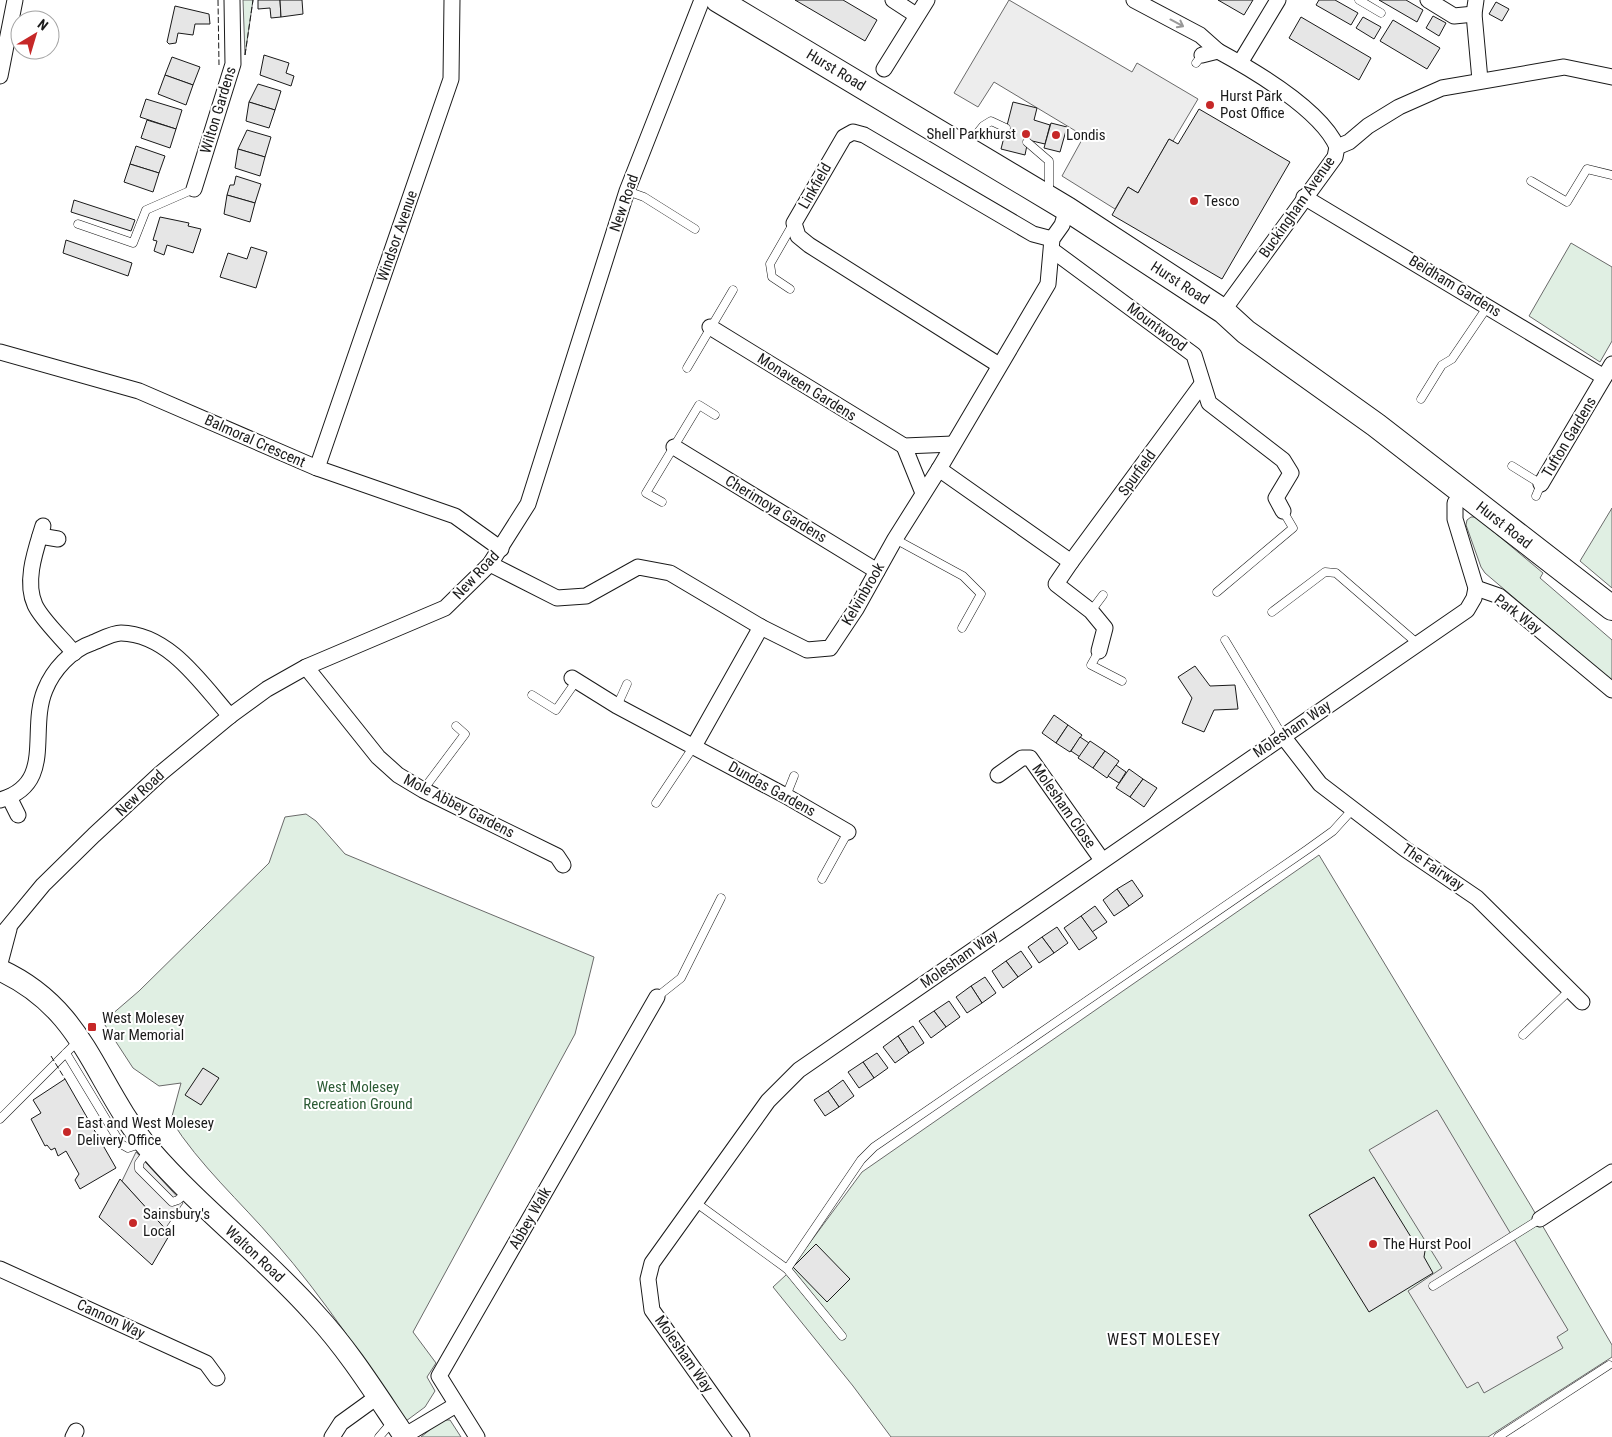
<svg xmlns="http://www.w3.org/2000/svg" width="1612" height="1437" font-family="'Roboto Condensed',sans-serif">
  <rect width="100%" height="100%" fill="#fff"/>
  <g fill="#e0efe3" stroke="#6a6a6a">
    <path d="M243,0H253L245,55Z"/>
    <path d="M1571,243L1612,267V341L1600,362L1529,316Z"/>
    <path d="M1612,508V588L1580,561Z"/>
    <path d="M1471,517H1476L1543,573L1540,578L1612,640V681L1485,573L1481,567L1466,525L1467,520Z"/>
    <path d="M306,814L316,821L345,854L594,957L575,1034L413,1332L436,1363L427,1377L435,1391L425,1407L406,1421C364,1360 324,1298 275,1242C240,1201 200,1166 171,1120L181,1083L159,1086L133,1068L103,1022L139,991L269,863L285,817Z"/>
    <path d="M1319,855L1531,1206L1612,1345V1357L1488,1437H891L853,1386L773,1287L786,1275L862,1172Z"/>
    <path d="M442,1420H450L461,1437H421Z"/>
  </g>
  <g fill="#ededed" stroke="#6a6a6a">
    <path d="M1009,0L1132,72L1137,63L1198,99L1173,141L1169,139L1138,193L1128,187L1115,209L1062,176L1084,136L994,82L978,107L954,93Z"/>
    <path d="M1437,1110L1568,1330L1557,1337L1563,1348L1484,1393L1478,1382L1467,1388L1408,1291L1442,1268L1369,1150Z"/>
    <path d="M136,1152L183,1203L165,1229L122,1181Z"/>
  </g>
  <g fill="#e6e6e6" stroke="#1a1a1a">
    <path d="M258,0H280L281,17L271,18L270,8L258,9Z"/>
    <path d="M280,0H302L303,14L281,17Z"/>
    <path d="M795,0H843L877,20L865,41Z"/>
    <path d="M1218,0H1253L1244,15Z"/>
    <path d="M1319,0H1335L1358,13L1351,25L1316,5Z"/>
    <path d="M1379,0H1406L1423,10L1417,22Z"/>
    <path d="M1496,2L1509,9L1502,21L1489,14Z"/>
    <path d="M175,6L209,14L210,24H195L193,35L178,33L176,43L169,44L167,42Z"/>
    <path d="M1433,16L1446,23L1439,36L1426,28Z"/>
    <path d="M1301,17L1371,58L1359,80L1289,38Z"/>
    <path d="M1363,17L1381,27L1374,39L1356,28Z"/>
    <path d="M1393,20L1440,48L1427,69L1380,41Z"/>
    <path d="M264,55L289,63L286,73L294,76L291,86L260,75Z"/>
    <path d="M172,57L200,67L193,85L165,75Z"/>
    <path d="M165,75L193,85L186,105L158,94Z"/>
    <path d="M258,84L281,91L275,110L249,102Z"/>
    <path d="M146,99L182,110L176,129L140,117Z"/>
    <path d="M249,102L275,110L269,128L246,121Z"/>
    <path d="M1013,102L1037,108L1034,120L1050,125L1045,144L1028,140L1025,155L1001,149Z"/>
    <path d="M1199,109L1290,162L1222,279L1112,215L1128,187L1138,193L1169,139L1178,144Z"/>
    <path d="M147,120L176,129L170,148L141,138Z"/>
    <path d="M1051,123L1067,127L1060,152L1044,148Z"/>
    <path d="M247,130L271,137L265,157L238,149Z"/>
    <path d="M136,146L165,156L159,173L130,164Z"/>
    <path d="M238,149L265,157L260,176L235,168Z"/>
    <path d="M130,164L159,173L153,192L124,182Z"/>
    <path d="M236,176L261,184L255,203L227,195L230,185H234Z"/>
    <path d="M227,195L255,203L250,222L224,214Z"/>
    <path d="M74,200L135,220L131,231L71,212Z"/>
    <path d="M160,217L189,223L188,226L201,229L193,253L167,245L164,255L154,251L157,241L153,240Z"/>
    <path d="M66,240L132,263L128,276L63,253Z"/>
    <path d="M251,247L267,252L256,288L220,277L228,253L247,259Z"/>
    <path d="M1195,666L1210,686L1235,685L1238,709L1214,710L1204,732L1182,723L1192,698L1178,677Z"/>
    <path d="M1054,715L1068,725L1056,743L1042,733Z"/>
    <path d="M1068,725L1082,735L1070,752L1056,743Z"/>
    <path d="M1080,737L1089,743L1080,757L1071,751Z"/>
    <path d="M1090,741L1105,751L1093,768L1078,758Z"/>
    <path d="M1105,751L1119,761L1107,778L1093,768Z"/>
    <path d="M1116,765L1126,772L1119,783L1108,776Z"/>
    <path d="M1129,769L1143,779L1130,797L1116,788Z"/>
    <path d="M1143,779L1157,788L1144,807L1130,797Z"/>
    <path d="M1132,880L1143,896L1129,906L1117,889Z"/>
    <path d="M1117,889L1129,906L1114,916L1103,900Z"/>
    <path d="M1095,906L1107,922L1092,932L1081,916Z"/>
    <path d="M1081,916L1097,938L1079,950L1064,928Z"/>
    <path d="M1057,927L1068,943L1054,953L1042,937Z"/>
    <path d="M1042,937L1054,953L1039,963L1028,947Z"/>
    <path d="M1021,951L1032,967L1018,977L1006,961Z"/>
    <path d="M1006,961L1018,977L1003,988L992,971Z"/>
    <path d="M985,977L996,993L982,1003L971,986Z"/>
    <path d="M971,986L982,1003L967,1013L956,997Z"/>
    <path d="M949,1001L960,1017L946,1027L934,1011Z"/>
    <path d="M934,1011L946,1027L931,1038L919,1021Z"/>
    <path d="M913,1026L924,1043L909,1053L898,1036Z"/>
    <path d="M898,1036L909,1053L895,1063L883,1047Z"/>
    <path d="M877,1053L888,1068L874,1078L863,1062Z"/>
    <path d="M863,1062L874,1078L859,1088L848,1072Z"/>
    <path d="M203,1068L219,1078L201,1105L185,1095Z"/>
    <path d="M65,1079L116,1168L80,1189L75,1180L79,1174L66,1151L58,1156L55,1148L51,1150L47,1145L45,1146L31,1119L41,1113L33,1100Z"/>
    <path d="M843,1080L854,1096L839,1107L828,1091Z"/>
    <path d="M828,1091L839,1107L825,1116L814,1100Z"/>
    <path d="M1374,1177L1414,1242L1426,1245L1424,1257L1433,1273L1369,1312L1309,1215Z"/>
    <path d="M120,1179L170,1234L152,1265L99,1217Z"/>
    <path d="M816,1244L850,1279L827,1302L793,1267Z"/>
  </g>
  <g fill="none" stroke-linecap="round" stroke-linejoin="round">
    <g stroke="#1a1a1a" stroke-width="9">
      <g id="service">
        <path d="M1359,0L1381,13"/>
        <path d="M1196,63L1202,55"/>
        <path d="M1027,142L1049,161V194"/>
        <path d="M967,146L983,126L991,121L1006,128"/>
        <path d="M1531,181L1567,202L1587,169L1612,175"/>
        <path d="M627,191L644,197L695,229"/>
        <path d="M78,224L133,243L146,210L194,189"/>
        <path d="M790,289L772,277L770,264L793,224"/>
        <path d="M687,368L733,290"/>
        <path d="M1421,399L1442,365L1452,359L1488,306"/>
        <path d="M1512,466L1541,484L1536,496"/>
        <path d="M662,502L646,493L699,405L715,415"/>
        <path d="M895,539L963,576L981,594L962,628"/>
        <path d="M1217,592L1293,528L1283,511"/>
        <path d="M1091,611L1103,595"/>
        <path d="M1272,612L1325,572L1336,573L1418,644"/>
        <path d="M1225,640L1282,735"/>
        <path d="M1099,651L1091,665L1122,681"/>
        <path d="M532,695L556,710L577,680"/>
        <path d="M617,706L627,684"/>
        <path d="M423,790L465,734L456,726"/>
        <path d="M786,796L794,776"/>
        <path d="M656,803L694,746"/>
        <path d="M822,879L848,832"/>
        <path d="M657,997L681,978L721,898"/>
        <path d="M1523,1035L1570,990"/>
        <path d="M66,1053L121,1144L128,1148L143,1143"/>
        <path d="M0,1119L79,1040"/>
        <path d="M148,1151L139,1163V1169L172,1202L178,1200L187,1192"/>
        <path d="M695,1202L787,1269L861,1160L874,1147L1308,849L1333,831L1352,810"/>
        <path d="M787,1269L842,1336"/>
        <path d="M1433,1286L1540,1219"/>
        <path d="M379,1437L392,1422"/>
        <path d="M1498,1437L1609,1365"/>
      </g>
    </g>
    <g stroke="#1a1a1a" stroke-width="17">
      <g id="minor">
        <path d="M893,0L916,15"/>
        <path d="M1134,0L1200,35L1218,51"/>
        <path d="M1428,0L1454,16L1474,14"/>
        <path d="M1476,0L1474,14L1480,80"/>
        <path d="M1202,55L1218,51C1253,70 1321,110 1337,147"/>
        <path d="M1240,63L1278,0"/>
        <path d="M884,69L927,0"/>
        <path d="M0,76L15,0"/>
        <path d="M194,189L233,64L232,0"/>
        <path d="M1304,197L1604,377"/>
        <path d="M1052,250L1194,355L1209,403L1283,460L1291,473L1276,498L1283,511"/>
        <path d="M1223,311L1335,157L1337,147L1349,142L1368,126L1399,107L1442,88L1564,67L1612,77"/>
        <path d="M710,327L904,446L953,444"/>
        <path d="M0,352L139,391L317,468L455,516L501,549"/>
        <path d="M999,365L809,245L798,236L794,223L844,137L853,132L864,135L1033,234L1052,239"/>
        <path d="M904,446L923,493"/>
        <path d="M674,447L877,571"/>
        <path d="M317,468L451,79L452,0"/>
        <path d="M939,469L1071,562L1202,384"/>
        <path d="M1541,484L1612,364"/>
        <path d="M43,526C36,549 24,581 35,605C42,620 63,639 74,653"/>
        <path d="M40,536L58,539"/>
        <path d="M1071,562L1056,584L1091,611L1105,628L1099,651"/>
        <path d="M490,564L557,598L586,596L638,567L670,573L761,627L807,650L830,648L856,609L895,539L939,469L1048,284L1052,239L1062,225L1067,209"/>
        <path d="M1476,588L1499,596L1612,690"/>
        <path d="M306,667L378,757L398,775L423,790L557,856L563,865"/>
        <path d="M572,678L617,706L786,796L848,832"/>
        <path d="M1282,735L1320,784L1405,849L1477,898L1582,1002"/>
        <path d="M694,746L761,627"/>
        <path d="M998,775L1022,758H1030L1102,860"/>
        <path d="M9,797L18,815"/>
        <path d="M0,800C56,784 28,731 45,690C53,670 71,650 92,643C100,640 112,633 121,633C169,634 201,683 230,716"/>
        <path d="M0,937L43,885L94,835L161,773L230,716L267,689L306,667L445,608L490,564L528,504L627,191L702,0"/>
        <path d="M0,963L9,929"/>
        <path d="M1540,1219L1612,1172"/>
        <path d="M0,1269L206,1363L217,1378"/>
        <path d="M404,1436L456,1405"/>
        <path d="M73,1437L76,1431"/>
        <path d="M332,1437L341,1423L377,1397"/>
        <path d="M477,1437L439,1376L657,997"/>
        <path d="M742,1437L652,1310L648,1279L652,1263L768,1101L799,1070L1467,610L1474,598L1476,588L1455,519V503L1463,493"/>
      </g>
    </g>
    <g stroke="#1a1a1a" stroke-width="23">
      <path id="secondary" d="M0,970C87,1010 94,1085 150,1150C201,1209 264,1256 316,1315C350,1352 377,1396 405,1437"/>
    </g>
    <g stroke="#1a1a1a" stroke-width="26">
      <path id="primary" d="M718,0L1067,209L1223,311L1246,332L1376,425L1612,608"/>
    </g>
    <use href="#service" stroke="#fff" stroke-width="8"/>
    <use href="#minor" stroke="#fff" stroke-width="15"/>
    <use href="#secondary" stroke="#fff" stroke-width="21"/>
    <use href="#primary" stroke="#fff" stroke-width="24"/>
    <g stroke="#1a1a1a" stroke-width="1" stroke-dasharray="6 2.5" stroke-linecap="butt">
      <path d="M218,0L219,65"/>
      <path d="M245,55L253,0"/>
      <path d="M51,1056L65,1079"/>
    </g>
  </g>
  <defs><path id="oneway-shaft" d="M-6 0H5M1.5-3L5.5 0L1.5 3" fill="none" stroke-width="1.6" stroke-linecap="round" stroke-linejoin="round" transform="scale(1.25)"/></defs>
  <use stroke="#989898" href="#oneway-shaft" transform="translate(1177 23) rotate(28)"/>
  <g fill="#c62828" stroke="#fff" stroke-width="2">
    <circle cx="1210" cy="105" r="5"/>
    <circle cx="1026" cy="134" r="5"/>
    <circle cx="1056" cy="135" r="5"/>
    <circle cx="1194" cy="201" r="5"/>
    <rect x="87" y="1022" width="10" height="10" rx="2.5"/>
    <circle cx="67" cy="1132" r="5"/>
    <circle cx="133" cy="1223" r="5"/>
    <circle cx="1373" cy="1244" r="5"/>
  </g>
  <g text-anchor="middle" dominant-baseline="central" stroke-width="4" stroke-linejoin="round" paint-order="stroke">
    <g font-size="15" fill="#1a1a1a" stroke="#fff">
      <text transform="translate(836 70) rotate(31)">Hurst Road</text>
      <text transform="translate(218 110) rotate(-73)">Wilton Gardens</text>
      <text transform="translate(815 186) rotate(-60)">Linkfield</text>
      <text transform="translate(624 203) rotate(-71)">New Road</text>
      <text transform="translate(1297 207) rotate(-55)">Buckingham Avenue</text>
      <text transform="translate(397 236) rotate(-71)">Windsor Avenue</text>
      <text transform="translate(1180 283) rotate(33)">Hurst Road</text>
      <text transform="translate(1455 286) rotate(31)">Beldham Gardens</text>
      <text transform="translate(1157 327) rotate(37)">Mountwood</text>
      <text transform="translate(807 387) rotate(32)">Monaveen Gardens</text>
      <text transform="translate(1569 437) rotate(-59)">Tufton Gardens</text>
      <text transform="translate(255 441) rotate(24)">Balmoral Crescent</text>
      <text transform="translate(1137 473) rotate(-54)">Spurfield</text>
      <text transform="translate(776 509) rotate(31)">Cherimoya Gardens</text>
      <text transform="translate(1504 525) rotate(38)">Hurst Road</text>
      <text transform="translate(476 575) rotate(-47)">New Road</text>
      <text transform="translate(863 594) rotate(-60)">Kelvinbrook</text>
      <text transform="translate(1518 614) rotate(37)">Park Way</text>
      <text transform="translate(1292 729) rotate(-34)">Molesham Way</text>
      <text transform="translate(772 789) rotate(29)">Dundas Gardens</text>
      <text transform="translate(140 793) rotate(-43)">New Road</text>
      <text transform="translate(459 806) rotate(27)">Mole Abbey Gardens</text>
      <text transform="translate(1064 806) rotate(55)">Molesham Close</text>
      <text transform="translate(1433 867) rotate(34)">The Fairway</text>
      <text transform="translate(959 959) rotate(-35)">Molesham Way</text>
      <text transform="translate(530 1218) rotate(-60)">Abbey Walk</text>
      <text transform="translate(255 1254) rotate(43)">Walton Road</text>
      <text transform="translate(111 1319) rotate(25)">Cannon Way</text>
      <text transform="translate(684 1354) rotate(55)">Molesham Way</text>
    </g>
    <g font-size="15" fill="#1a1a1a" stroke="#fff" text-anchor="start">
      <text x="1220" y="96">Hurst Park<tspan x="1220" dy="17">Post Office</tspan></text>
      <text x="1016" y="134" text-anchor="end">Shell Parkhurst</text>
      <text x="1066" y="135">Londis</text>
      <text x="1204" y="201">Tesco</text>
      <text x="102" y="1018">West Molesey<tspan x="102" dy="17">War Memorial</tspan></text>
      <text x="77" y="1123">East and West Molesey<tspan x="77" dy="17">Delivery Office</tspan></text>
      <text x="143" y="1214">Sainsbury's<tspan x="143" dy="17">Local</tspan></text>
      <text x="1383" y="1244">The Hurst Pool</text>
    </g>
    <g font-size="15" fill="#2b5a34" stroke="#fff">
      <text x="358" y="1087">West Molesey<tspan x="358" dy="17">Recreation Ground</tspan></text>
    </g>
    <g font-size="16" letter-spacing="1" fill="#1a1a1a" stroke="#fff">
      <text x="1164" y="1339">WEST MOLESEY</text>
    </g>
  </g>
  <g transform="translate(35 35) rotate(38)"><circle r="24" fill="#ffffff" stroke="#a3a3a3"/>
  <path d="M0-4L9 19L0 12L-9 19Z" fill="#c62828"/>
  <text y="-8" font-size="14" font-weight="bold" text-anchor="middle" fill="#1a1a1a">N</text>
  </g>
</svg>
